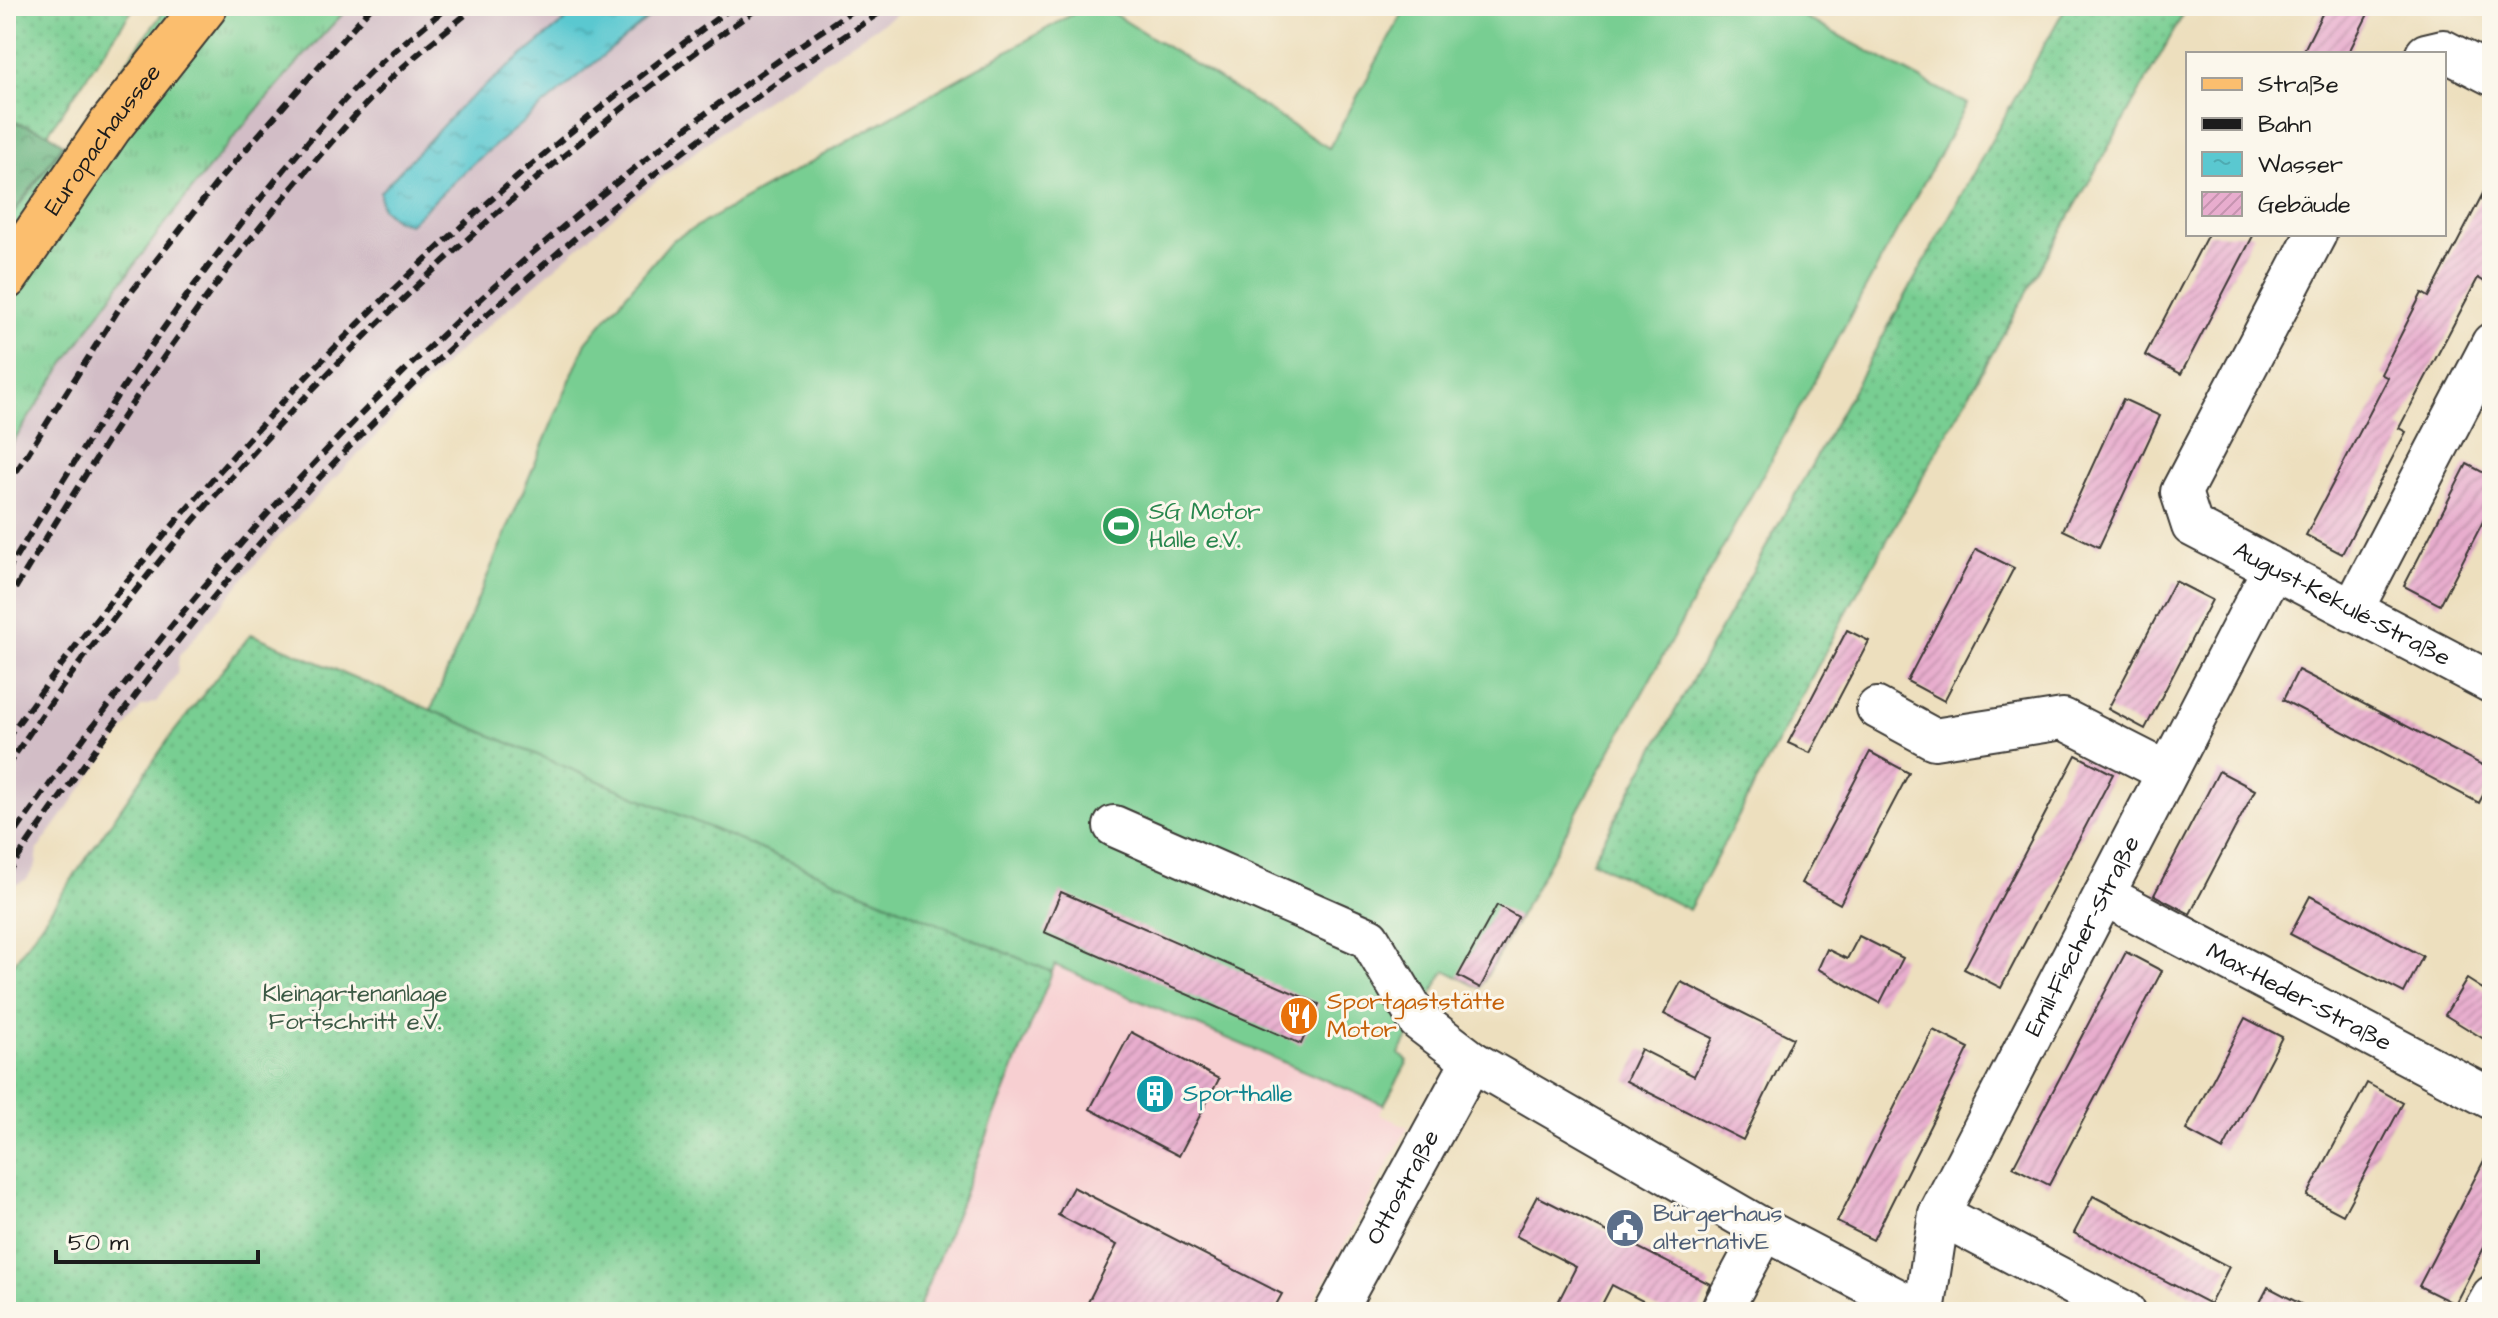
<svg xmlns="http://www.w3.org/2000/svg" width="2498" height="1318" font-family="'Architects Daughter',sans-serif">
  <defs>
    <pattern id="grass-tufts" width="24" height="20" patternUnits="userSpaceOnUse" patternTransform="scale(2)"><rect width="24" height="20" fill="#78ce92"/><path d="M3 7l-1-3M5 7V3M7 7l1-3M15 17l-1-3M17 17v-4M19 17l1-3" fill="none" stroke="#67b07d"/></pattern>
    <pattern id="forest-crowns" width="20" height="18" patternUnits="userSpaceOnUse" patternTransform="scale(2)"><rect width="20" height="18" fill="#62b17c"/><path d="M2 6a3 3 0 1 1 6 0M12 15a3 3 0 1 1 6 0" fill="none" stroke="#508f65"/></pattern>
    <pattern id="garden-dots" width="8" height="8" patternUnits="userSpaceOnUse" patternTransform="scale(2)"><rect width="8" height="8" fill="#78ce92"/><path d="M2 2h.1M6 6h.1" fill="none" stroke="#67b07d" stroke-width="1.8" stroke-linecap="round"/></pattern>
    <pattern id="water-ripples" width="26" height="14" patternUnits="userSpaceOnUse" patternTransform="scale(2)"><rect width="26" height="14" fill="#5ac8d0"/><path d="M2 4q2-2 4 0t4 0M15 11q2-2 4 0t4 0" fill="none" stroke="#4eabb2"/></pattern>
    <pattern id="building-hatch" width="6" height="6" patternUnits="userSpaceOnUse" patternTransform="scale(2)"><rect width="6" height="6" fill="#e8adce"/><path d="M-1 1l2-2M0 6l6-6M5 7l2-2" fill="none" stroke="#c694b0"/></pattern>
  </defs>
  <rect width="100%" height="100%" fill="#fbf7ec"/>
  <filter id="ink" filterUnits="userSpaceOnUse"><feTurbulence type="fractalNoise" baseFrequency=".0125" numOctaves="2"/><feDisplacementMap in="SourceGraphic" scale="16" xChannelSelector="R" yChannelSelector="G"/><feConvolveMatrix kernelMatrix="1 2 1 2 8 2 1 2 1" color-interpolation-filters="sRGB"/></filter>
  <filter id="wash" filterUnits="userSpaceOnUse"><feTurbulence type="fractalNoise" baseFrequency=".006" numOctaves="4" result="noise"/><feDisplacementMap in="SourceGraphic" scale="32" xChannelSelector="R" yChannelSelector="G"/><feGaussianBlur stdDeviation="1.8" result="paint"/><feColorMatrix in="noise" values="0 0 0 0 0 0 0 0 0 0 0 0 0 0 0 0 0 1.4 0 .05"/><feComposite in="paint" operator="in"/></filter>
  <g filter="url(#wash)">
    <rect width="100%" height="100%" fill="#eddfbe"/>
    <path fill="#f7cfd1" d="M1055,965L1384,1105L1379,1114L1408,1127L1308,1312H917Z"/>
    <path fill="#d2bdc6" d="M350,6H583L462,105L381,192L409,224L474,163L663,6H908L743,115L631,201L449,360L281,534L179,656L177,674L156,702L141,707L38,849L36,865L27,879L13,886L6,897V453L66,357L212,160L281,78Z"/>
    <g fill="url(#grass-tufts)" stroke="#4a7557" stroke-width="2">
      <path d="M168,6H187L6,250V223Z"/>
      <path d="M224,6H350C219,144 107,293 6,453V301L58,225Z"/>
    </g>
    <path fill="url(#forest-crowns)" stroke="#3f664c" stroke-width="2" d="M6,119L48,133L63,144L6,223Z"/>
    <g fill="url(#garden-dots)" stroke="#4a7557" stroke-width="2">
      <path d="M6,6H135L48,133L6,119Z"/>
      <path d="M2066,6H2188L1841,622L1689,910L1592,861Z"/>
      <path d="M251,634L1052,972L917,1312H6V975L170,737Z"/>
    </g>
    <path fill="#78ce92" stroke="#4a7557" stroke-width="2" d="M1087,6H1101L1329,148L1407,6H1784L1967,104L1480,988L1445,970L1399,1054L1408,1061L1384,1105L1055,965L1052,972L431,710L586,342L671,241Z"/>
    <path fill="url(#water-ripples)" stroke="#3b7276" stroke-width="2" d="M583,6H663L474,163L409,224L395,219L381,207L380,192L462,105Z"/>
    <g id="blocks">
      <g fill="url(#building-hatch)">
        <path d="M2326,6H2372L2348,54H2302Z"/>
        <path d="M2492,176V268L2485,282L2478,278L2399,428L2406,432L2342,554L2306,535L2388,378L2381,374L2422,293L2429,297Z"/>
        <path d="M2208,234H2254L2181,374L2145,355Z"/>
        <path d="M2123,399L2160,416L2099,547L2063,530Z"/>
        <path d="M2467,464L2492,477V504L2440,605L2404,586Z"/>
        <path d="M1976,549L2014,568L1944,701L1907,681Z"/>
        <path d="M2175,581L2212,600L2145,729L2108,709Z"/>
        <path d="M1847,630L1869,641L1810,753L1788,743Z"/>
        <path d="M2298,670L2492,770V778L2479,803L2283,700Z"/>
        <path d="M1870,752L1909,773L1840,904L1801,883Z"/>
        <path d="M2076,755L2113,774L2001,988L1964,969Z"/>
        <path d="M2219,771L2255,790L2190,914L2154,895Z"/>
        <path d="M1061,892L1319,1004L1301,1044L1044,932Z"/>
        <path d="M2310,896L2423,956L2404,993L2290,934Z"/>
        <path d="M1497,905L1518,917L1480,988L1458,976Z"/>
        <path d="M1859,936L1903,958L1880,1003L1818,969L1827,949L1847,959Z"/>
        <path d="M2126,952L2162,971L2049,1185L2013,1167Z"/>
        <path d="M2467,979L2492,995V1044L2445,1015Z"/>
        <path d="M1681,982L1793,1038L1743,1140L1626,1081L1641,1049L1694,1076L1713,1038L1664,1014Z"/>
        <path d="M2245,1018L2282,1037L2223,1150L2186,1130Z"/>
        <path d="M1933,1030L1969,1048L1873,1240L1837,1222Z"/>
        <path d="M1131,1032L1219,1079L1179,1156L1090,1109Z"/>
        <path d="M2367,1083L2403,1103L2343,1215L2307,1196Z"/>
        <path d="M2492,1145V1232L2455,1304L2419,1286Z"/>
        <path d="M1073,1187L1282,1294L1272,1312H1083L1117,1245L1058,1215Z"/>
        <path d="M1537,1196L1710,1284L1698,1312H1664L1612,1285L1598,1312H1553L1576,1267L1516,1236Z"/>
        <path d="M2093,1196L2229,1267L2210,1304L2074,1233Z"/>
        <path d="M2268,1287L2316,1312H2255Z"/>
      </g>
    </g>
  </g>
  <g filter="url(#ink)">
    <use href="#blocks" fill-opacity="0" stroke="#3b3934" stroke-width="2"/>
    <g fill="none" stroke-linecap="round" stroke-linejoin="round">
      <g stroke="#3b3934" stroke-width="44">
        <g id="minor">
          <path d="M2426,54L2443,50L2492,75"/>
          <path id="s1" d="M2316,234L2181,492L2192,526L2492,683"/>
          <path d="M2352,611L2492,343"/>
          <path d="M1877,708L1934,739L2063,719L2167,772"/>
          <path d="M1114,826L1369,938L1418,1020L1472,1061L1765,1230L1922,1312"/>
          <path id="s2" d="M2104,895L2492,1099"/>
          <path d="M1939,1214L2125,1312"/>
          <path id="s3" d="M1335,1312L1472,1061"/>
          <path d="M1721,1312L1765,1230"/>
          <path id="s4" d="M1924,1312L1939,1214L2272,570"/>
          <path d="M2483,1312L2492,1296"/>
        </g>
      </g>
      <g stroke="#3b3934" stroke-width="48">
        <g id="major">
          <path id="s5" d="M6,277L110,126L205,6"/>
        </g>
      </g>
      <use href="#minor" stroke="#fff" stroke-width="40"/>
      <use href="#major" stroke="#fbbe6e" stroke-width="44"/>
      <g stroke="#1c1c1c" stroke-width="6" stroke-dasharray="12 6" stroke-linecap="butt">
        <path d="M6,488L122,304L219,180L372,6"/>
        <path d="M6,574C110,399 222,232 361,82C387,54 420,31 448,6"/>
        <path d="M6,604C116,420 234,241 384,85C412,57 445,32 476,6"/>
        <path d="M6,740C216,448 443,217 734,6"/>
        <path d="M6,768C196,481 478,201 761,6"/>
        <path d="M6,846C240,508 515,232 859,6"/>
        <path d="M6,875C103,734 206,596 325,472C495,294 684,140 890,6"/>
      </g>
    </g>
  </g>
  <defs>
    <g id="stadium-disc" transform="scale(2)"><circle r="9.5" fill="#2e9e5b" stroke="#fbf7ec"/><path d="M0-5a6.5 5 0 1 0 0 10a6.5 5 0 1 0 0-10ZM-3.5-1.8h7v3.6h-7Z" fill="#fff"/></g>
    <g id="restaurant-disc" transform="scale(2)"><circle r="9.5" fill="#e8710a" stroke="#fbf7ec"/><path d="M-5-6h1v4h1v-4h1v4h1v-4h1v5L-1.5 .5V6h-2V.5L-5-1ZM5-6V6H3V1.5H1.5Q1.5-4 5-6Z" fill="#fff"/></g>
    <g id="building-disc" transform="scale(2)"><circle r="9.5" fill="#0f9aa8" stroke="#fbf7ec"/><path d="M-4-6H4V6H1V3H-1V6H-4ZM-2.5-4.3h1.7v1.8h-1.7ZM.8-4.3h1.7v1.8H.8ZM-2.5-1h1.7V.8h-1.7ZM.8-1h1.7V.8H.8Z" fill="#fff"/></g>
    <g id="civic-disc" transform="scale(2)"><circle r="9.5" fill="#5c6f8a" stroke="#fbf7ec"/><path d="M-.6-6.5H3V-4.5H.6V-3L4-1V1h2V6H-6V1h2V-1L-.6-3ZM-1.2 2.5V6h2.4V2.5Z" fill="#fff"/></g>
  </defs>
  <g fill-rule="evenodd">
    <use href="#stadium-disc" x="1121" y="526"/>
    <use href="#restaurant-disc" x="1299" y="1016"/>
    <use href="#building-disc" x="1155" y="1094"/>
    <use href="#civic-disc" x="1625" y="1228"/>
  </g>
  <g text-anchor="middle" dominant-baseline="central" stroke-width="6" stroke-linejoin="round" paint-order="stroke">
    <g font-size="24" fill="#1c1c1c" stroke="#fbf7ec">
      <text stroke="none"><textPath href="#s5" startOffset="168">Europachaussee</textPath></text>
      <text stroke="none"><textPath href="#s1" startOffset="496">August-Kekulé-Straße</textPath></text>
      <text stroke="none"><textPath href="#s4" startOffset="412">Emil-Fischer-Straße</textPath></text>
      <text stroke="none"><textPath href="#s2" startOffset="220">Max-Heder-Straße</textPath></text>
      <text stroke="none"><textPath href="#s3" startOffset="142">Ottostraße</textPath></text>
    </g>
    <g font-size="24" fill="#27864d" stroke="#fbf7ec" text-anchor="start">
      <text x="1149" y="512">SG Motor<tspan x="1149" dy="28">Halle e.V.</tspan></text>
    </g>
    <g font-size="24" fill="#3c5a45" stroke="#fbf7ec">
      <text x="355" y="994">Kleingartenanlage<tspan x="355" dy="28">Fortschritt e.V.</tspan></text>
    </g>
    <g font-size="24" fill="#c56008" stroke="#fbf7ec" text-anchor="start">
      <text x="1327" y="1002">Sportgaststätte<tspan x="1327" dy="28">Motor</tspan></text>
    </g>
    <g font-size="24" fill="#0d838f" stroke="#fbf7ec" text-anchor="start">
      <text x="1183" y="1094">Sporthalle</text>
    </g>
    <g font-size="24" fill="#4e5e75" stroke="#fbf7ec" text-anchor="start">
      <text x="1653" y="1214">Bürgerhaus<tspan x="1653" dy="28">alternativE</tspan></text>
    </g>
  </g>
  <rect width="2498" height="1318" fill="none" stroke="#fbf7ec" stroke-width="32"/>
  <rect x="2186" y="52" width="260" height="184" fill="#fbf7ec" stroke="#a29f99" stroke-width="2"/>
  <rect x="2202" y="78" width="40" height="12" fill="#fbbe6e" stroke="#a29f99" stroke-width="2"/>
  <text x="2258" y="92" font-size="24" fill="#1c1c1c">Straße</text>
  <rect x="2202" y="118" width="40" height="12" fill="#1c1c1c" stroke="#a29f99" stroke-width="2"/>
  <text x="2258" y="132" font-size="24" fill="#1c1c1c">Bahn</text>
  <rect x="2202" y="152" width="40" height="24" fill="url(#water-ripples)" stroke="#a29f99" stroke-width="2"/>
  <text x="2258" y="172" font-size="24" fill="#1c1c1c">Wasser</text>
  <rect x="2202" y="192" width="40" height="24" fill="url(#building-hatch)" stroke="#a29f99" stroke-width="2"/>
  <text x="2258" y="212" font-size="24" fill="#1c1c1c">Gebäude</text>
  <path d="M56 1250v12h202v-12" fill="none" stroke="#1c1c1c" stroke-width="4"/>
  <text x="68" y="1250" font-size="24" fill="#1c1c1c" stroke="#fbf7ec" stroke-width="6" paint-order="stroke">50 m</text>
</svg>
